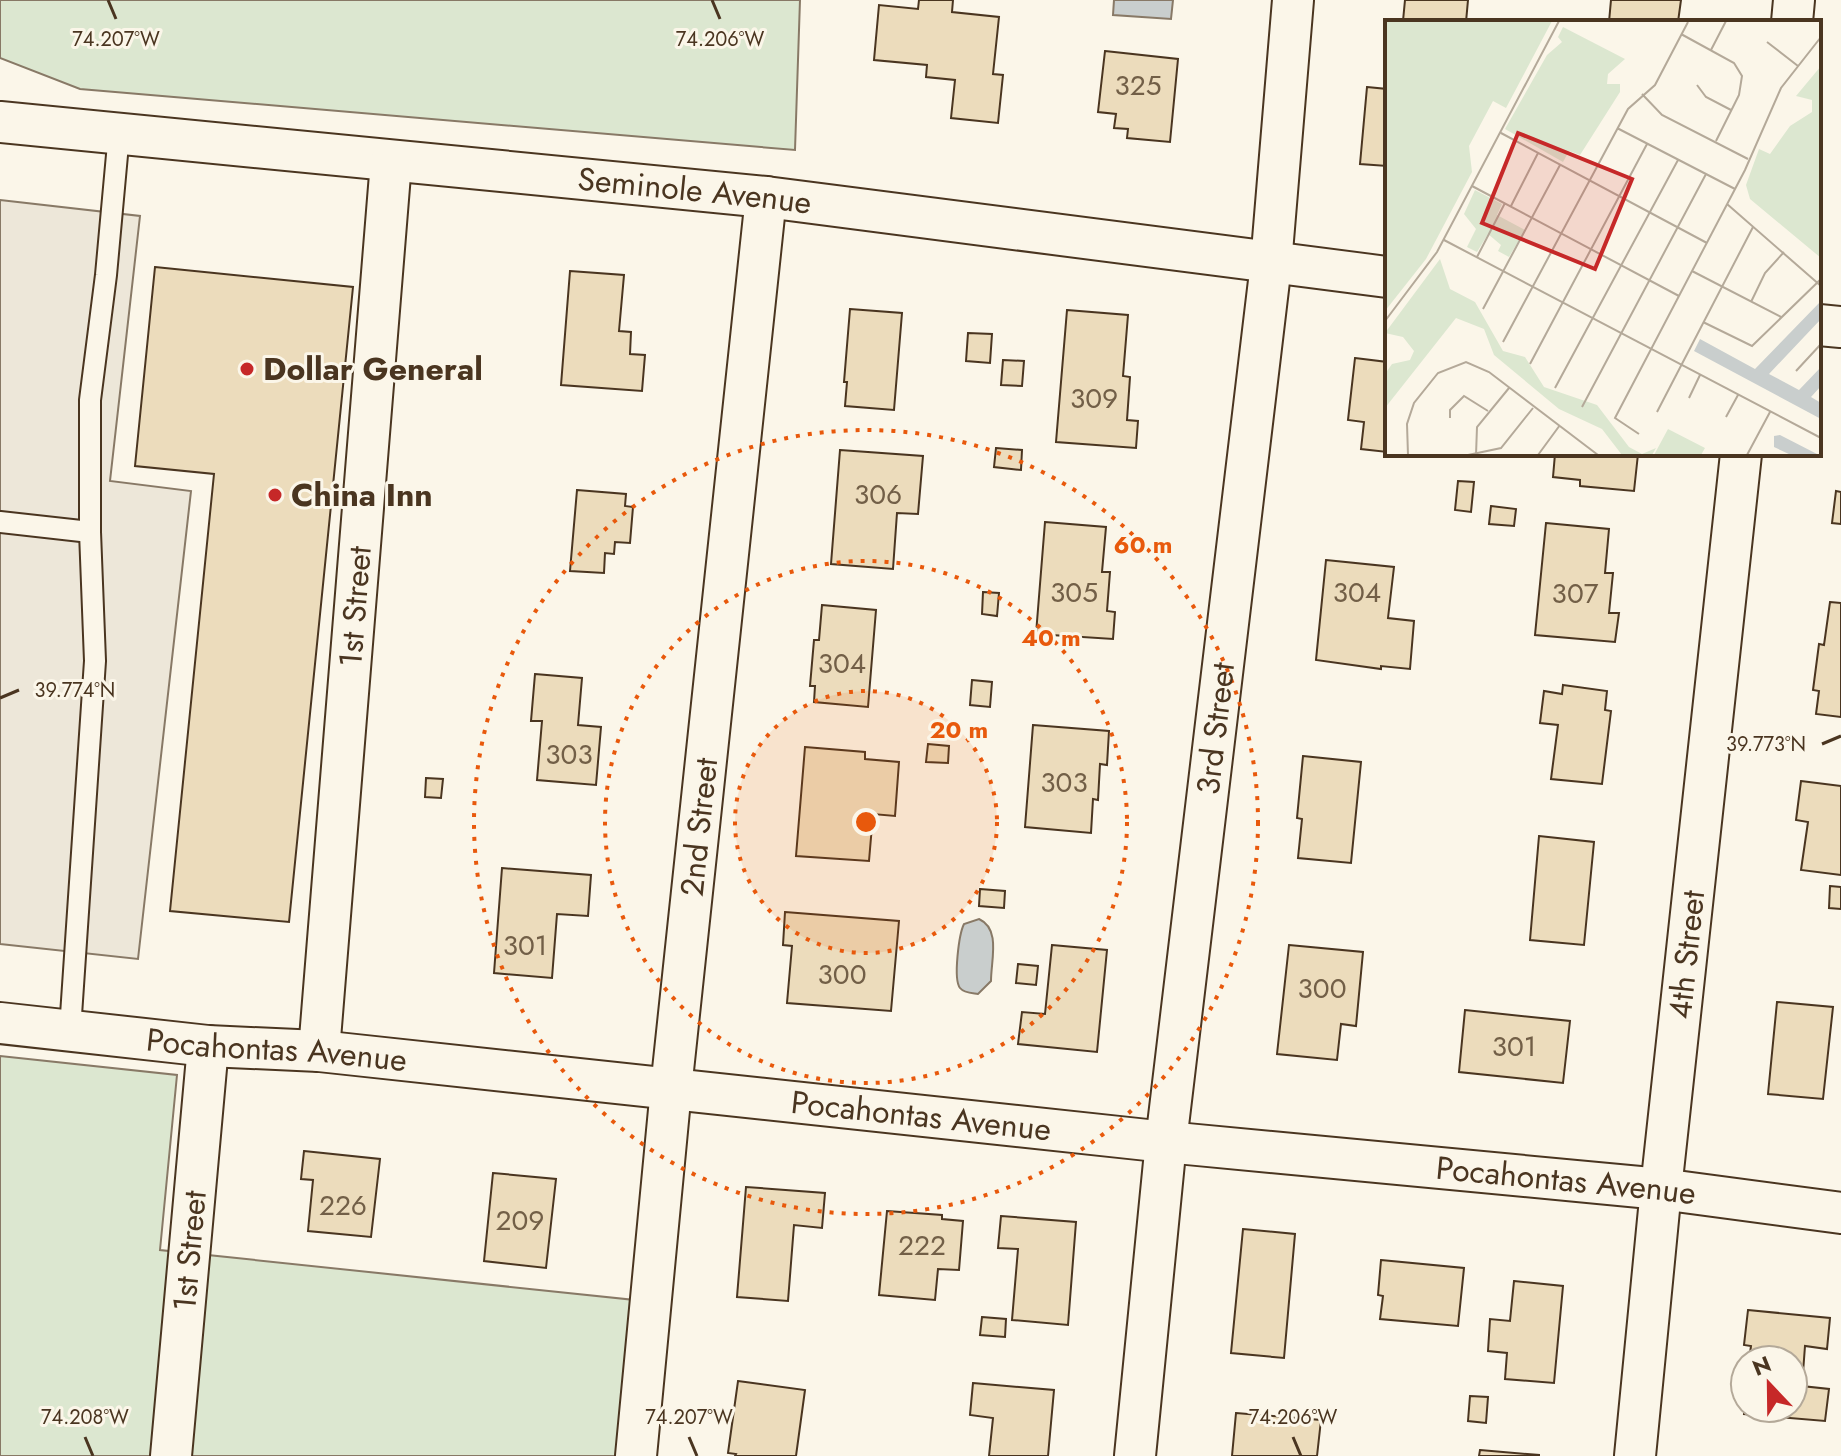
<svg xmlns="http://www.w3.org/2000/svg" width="1841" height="1456" font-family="Jost,sans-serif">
  <rect width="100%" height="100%" fill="#fbf6e9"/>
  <g fill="#dce7d0" stroke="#887966" stroke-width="2">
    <path d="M0,0H800L795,150L80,89L0,58Z"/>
    <path d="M0,1056L177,1075L160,1250L644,1301L622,1456H0Z"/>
  </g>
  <path fill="#ede7d9" stroke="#887966" stroke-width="2" d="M0,200L140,216L110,481L191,491L138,959L0,944Z"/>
  <g fill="#c9cecd" stroke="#887966" stroke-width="2">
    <path d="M1114,0H1173L1171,19L1113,15Z"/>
    <path d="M979,919C1001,929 991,960 991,981L978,994C972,993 964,993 960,988C953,979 959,934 964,924Z"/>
  </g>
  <g fill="#ecdcbc" stroke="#4a3520" stroke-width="2">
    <path d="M919,0H953L952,12L999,17L993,74L1003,75L998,123L951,118L955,80L926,77L927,65L874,60L879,5L918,9Z"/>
    <path d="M1405,0H1468L1466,22L1403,21Z"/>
    <path d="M1611,0H1681L1678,22H1609Z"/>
    <path d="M1105,51L1178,59L1170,142L1127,138L1128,129L1114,128L1116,114L1098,112Z"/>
    <path d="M1367,87L1387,89V166L1360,164Z"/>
    <path d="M155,267L353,287L289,922L170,911L214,474L135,466Z"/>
    <path d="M570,271L624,275L619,331L631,332L630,354L645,355L642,391L561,385Z"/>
    <path d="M850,309L902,313L894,410L845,406L847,382H844Z"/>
    <path d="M1067,310L1128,315L1123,376L1130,377L1127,420L1138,421L1136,448L1056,442Z"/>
    <path d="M968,333L992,334L990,363L966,361Z"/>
    <path d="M1355,358L1387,362V452L1361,449L1364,422L1348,420Z"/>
    <path d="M1003,360L1024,361L1022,386L1001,385Z"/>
    <path d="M996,448L1022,450L1021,470L994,467Z"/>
    <path d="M840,450L923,456L918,514L897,513L893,569L831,564Z"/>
    <path d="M1555,454H1638L1634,491L1580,486V480L1553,477Z"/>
    <path d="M1458,481L1474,482L1471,512L1455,510Z"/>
    <path d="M577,490L626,494L625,506L633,507L630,543L615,542L614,554L605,553L604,573L570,571Z"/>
    <path d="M1836,491L1841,492V524L1832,523Z"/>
    <path d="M1491,506L1516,509L1514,526L1489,524Z"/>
    <path d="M1045,522L1106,527L1102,572H1110L1107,611L1115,612L1113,639L1036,634Z"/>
    <path d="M1546,523L1609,529L1605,573H1613L1609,613H1619L1615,642L1535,635Z"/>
    <path d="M1326,560L1394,567L1388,618L1414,621L1410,669L1381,666V669L1316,660Z"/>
    <path d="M983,592L999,593L997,616L982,614Z"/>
    <path d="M1830,602L1841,603V717L1816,714L1819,691L1813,690L1819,644L1824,645Z"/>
    <path d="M822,605L876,610L868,707L814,702L815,686H810L814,640H819Z"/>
    <path d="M535,674L582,678L578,725L601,727L596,785L537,780L542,721H531Z"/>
    <path d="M972,680L992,682L990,707L970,705Z"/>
    <path d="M1563,685L1607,691L1605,710L1611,711L1602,784L1551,779L1558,725L1540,723L1544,691L1562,694Z"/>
    <path d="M1033,725L1109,731L1107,765L1100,764L1098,800L1093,799L1091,833L1025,827Z"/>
    <path d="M928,744L949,746L948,763L926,762Z"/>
    <path d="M805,747L865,752V759L899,762L895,816L873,814L869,861L796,856Z"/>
    <path d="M1303,756L1361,762L1351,863L1298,858L1302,819L1297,818Z"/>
    <path d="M426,778L443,779L441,798L425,797Z"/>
    <path d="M1801,781L1841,786V875L1801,870L1808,822L1796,820Z"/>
    <path d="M1539,836L1594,842L1584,945L1530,940Z"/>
    <path d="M502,868L591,875L588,916L557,914L552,978L494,973Z"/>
    <path d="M1830,886L1841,887V909L1829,908Z"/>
    <path d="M980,889L1005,891L1004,908L979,906Z"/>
    <path d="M785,912L899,921L891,1011L787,1003L792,946L783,945Z"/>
    <path d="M1052,945L1107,950L1097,1052L1018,1044L1022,1012L1045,1014Z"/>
    <path d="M1289,945L1363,952L1356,1026L1341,1024L1337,1060L1277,1054Z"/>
    <path d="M1018,964L1038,966L1036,985L1016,983Z"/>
    <path d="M1777,1002L1833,1007L1823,1099L1768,1094Z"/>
    <path d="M1465,1010L1570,1021L1563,1083L1459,1072Z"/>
    <path d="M304,1151L380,1159L371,1237L308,1231L313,1180L301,1179Z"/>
    <path d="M493,1173L556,1179L546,1268L484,1261Z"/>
    <path d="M746,1187L825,1193L822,1228L794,1225L788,1301L737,1297Z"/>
    <path d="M887,1211L942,1215V1219L963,1221L959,1270L938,1269L935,1300L879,1295Z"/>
    <path d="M1001,1216L1076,1222L1068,1325L1012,1320L1018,1249L998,1248Z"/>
    <path d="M1243,1229L1295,1234L1284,1358L1231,1353Z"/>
    <path d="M1381,1260L1464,1268L1458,1326L1380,1319L1383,1296L1378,1295Z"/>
    <path d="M1514,1281L1563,1286L1554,1383L1505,1379L1507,1353L1488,1351L1490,1319L1510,1321Z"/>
    <path d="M1748,1310L1830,1318L1827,1349L1805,1346L1802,1386L1829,1389L1825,1421L1744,1414L1745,1401V1408H1793V1360H1749L1751,1346L1744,1345Z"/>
    <path d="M982,1317L1006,1319L1005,1337L980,1335Z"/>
    <path d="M738,1381L805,1390L796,1456H735L736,1454L728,1453Z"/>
    <path d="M973,1383L1054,1390L1048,1456H989L993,1418L970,1415Z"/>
    <path d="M1470,1396L1488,1397L1486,1423L1468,1421Z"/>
    <path d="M1236,1413L1321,1420L1317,1456H1232Z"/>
    <path d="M1480,1450L1539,1455V1456H1479Z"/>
  </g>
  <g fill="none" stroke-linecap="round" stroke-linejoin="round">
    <g stroke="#4a3520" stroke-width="24">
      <g id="service">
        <path d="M0,522L90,532"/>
        <path d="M70,1030L95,661L90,532V400L106,275L119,133"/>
      </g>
    </g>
    <g stroke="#4a3520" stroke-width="44">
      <g id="minor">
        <path d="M1792,22L1794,0"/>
        <path id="s1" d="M0,122L766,197L1387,277"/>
        <path d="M1819,325L1841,327"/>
        <path id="s2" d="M0,1023L208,1046L319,1051L1166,1142L1661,1189L1841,1213"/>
        <path id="s3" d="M319,1051L391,162"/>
        <path id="s4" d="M171,1456L208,1046"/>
        <path id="s5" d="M636,1456L671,1089L766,197"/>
        <path id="s6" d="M1135,1456L1166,1142L1271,264L1293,0"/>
        <path id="s7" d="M1635,1456L1661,1189L1741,454"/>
      </g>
    </g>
    <use href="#service" stroke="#fbf6e9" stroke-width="20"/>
    <use href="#minor" stroke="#fbf6e9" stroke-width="40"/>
  </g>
  <path fill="none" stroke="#4a3520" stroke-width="3" d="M108,0L116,19M712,0L720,19M0,698L19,690M1822,744L1841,736M85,1437L93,1456M689,1437L697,1456M1293,1437L1301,1456"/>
  <circle cx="866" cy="822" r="131" fill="#e8590c" fill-opacity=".12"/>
  <g fill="none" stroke="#e8590c" stroke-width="4" stroke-dasharray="4 8">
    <circle cx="866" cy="822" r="131"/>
    <circle cx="866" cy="822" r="261"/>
    <circle cx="866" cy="822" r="392"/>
  </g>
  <g fill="#c62828" stroke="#fbf6e9" stroke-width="3">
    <circle cx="247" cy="369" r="8"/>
    <circle cx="275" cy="495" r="8"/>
  </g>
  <g text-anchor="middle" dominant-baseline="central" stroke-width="6" stroke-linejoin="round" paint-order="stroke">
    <g font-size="28" fill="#725f47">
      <text x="1138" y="85">325</text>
      <text x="1094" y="398">309</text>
      <text x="878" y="494">306</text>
      <text x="1074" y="592">305</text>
      <text x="1357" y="592">304</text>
      <text x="1575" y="593">307</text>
      <text x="842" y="663">304</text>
      <text x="569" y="754">303</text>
      <text x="1064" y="782">303</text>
      <text x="525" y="945">301</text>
      <text x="842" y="974">300</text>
      <text x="1322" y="988">300</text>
      <text x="1514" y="1046">301</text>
      <text x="343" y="1205">226</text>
      <text x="520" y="1220">209</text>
      <text x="922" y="1245">222</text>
    </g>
    <g font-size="32" fill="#4a3520" stroke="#fbf6e9">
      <text stroke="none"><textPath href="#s1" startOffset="698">Seminole Avenue</textPath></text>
      <text stroke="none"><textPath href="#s3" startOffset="446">1st Street</textPath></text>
      <text stroke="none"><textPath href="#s6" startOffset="732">3rd Street</textPath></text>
      <text stroke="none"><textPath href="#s5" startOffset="632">2nd Street</textPath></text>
      <text stroke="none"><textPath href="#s7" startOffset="504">4th Street</textPath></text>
      <text stroke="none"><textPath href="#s2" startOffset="278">Pocahontas Avenue</textPath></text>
      <text stroke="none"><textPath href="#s2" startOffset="926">Pocahontas Avenue</textPath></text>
      <text stroke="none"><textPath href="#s2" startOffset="1574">Pocahontas Avenue</textPath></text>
      <text stroke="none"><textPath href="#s4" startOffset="206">1st Street</textPath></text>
    </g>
    <g font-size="32" font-weight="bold" fill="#4a3520" stroke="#fbf6e9" text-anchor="start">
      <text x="263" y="369">Dollar General</text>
      <text x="291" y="495">China Inn</text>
    </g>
  </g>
  <g transform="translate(1385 20)">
    <rect width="436" height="436" fill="#fbf6e9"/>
    <path d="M0,1H167L121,88L108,81L84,126L87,152L41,239L0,291ZM178,7L240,39L223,54L222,64H235V72L195,135L184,131L178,142L120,109L162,35L177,22L173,17ZM436,46V238L365,179L361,165L374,129L385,134L405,106L427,92V80L411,76ZM90,170L117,184L112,195L140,210L124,237L113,231L116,225L103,214L92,232L82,227L91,209L79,194ZM55,239L65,269L90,282L118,331L140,337L159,367L212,385L244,427L257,434L271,428L267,435H237L217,409L174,389L109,335L99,309L71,298L0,388V354L7,344L25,340L29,331L18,317L0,313ZM283,409L320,428L316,435H269Z" fill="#dce7d0"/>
    <path d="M436,281V299L384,354L414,370L436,347V366L426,377L436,383V399L309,331L315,319L370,349ZM395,415L434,435H406L389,427V416Z" fill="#c9cecd"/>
    <path fill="none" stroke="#b4a999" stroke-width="2" d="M296,14L349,43L357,56L354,75L331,121M382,22L413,46M326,30L341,1M312,65L321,77L346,90M257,74L277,95L363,139M232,108L350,169M116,113L322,223M87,166L294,276M342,184L436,266M126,186L153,133M59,220L436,418M92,237L120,183M307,251L396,297M366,282L380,253L399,232M98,289L175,145M0,301L52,232L174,1M318,302L367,326L436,259M118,322L243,89L270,65L303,2M145,344L262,124M411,351L436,324M170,368L293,140M304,378L315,355M197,387L321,154M272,392L368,207M341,397L353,375M65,398V390L79,376L103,391M254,414L230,398L360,150L396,68L436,17M23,435L22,404L29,383L53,353L81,342L104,352L213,435M83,435L116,428L148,388M91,435L92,407L124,368M153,435L175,405M362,435L385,392"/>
    <path fill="#c62828" fill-opacity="0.15" stroke="#c62828" stroke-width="4" d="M133,113L247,159L210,249L97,203Z"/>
    <rect width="436" height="436" fill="none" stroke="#4a3520" stroke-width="4"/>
  </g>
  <g font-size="20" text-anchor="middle" fill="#4a3520" stroke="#fbf6e9" stroke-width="6" stroke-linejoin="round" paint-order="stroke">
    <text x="116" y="46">74.207°W</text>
    <text x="720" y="46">74.206°W</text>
    <text x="75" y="697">39.774°N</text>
    <text x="1766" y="751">39.773°N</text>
    <text x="85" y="1424">74.208°W</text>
    <text x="689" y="1424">74.207°W</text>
    <text x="1293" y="1424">74.206°W</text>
  </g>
  <circle cx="866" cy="822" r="12" fill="#e8590c" stroke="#fbf6e9" stroke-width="4"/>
  <g font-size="24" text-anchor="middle" font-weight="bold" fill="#e8590c" stroke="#fbf6e9" stroke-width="6" stroke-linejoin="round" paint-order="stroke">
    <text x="1143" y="553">60 m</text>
    <text x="1051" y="646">40 m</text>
    <text x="959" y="738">20 m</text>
  </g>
  <g transform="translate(1769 1384) rotate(338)"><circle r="38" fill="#fbf6e9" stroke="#b4a999" stroke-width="2"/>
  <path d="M0-6L14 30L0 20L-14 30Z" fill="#c62828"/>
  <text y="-12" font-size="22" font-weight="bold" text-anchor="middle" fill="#4a3520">N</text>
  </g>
</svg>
